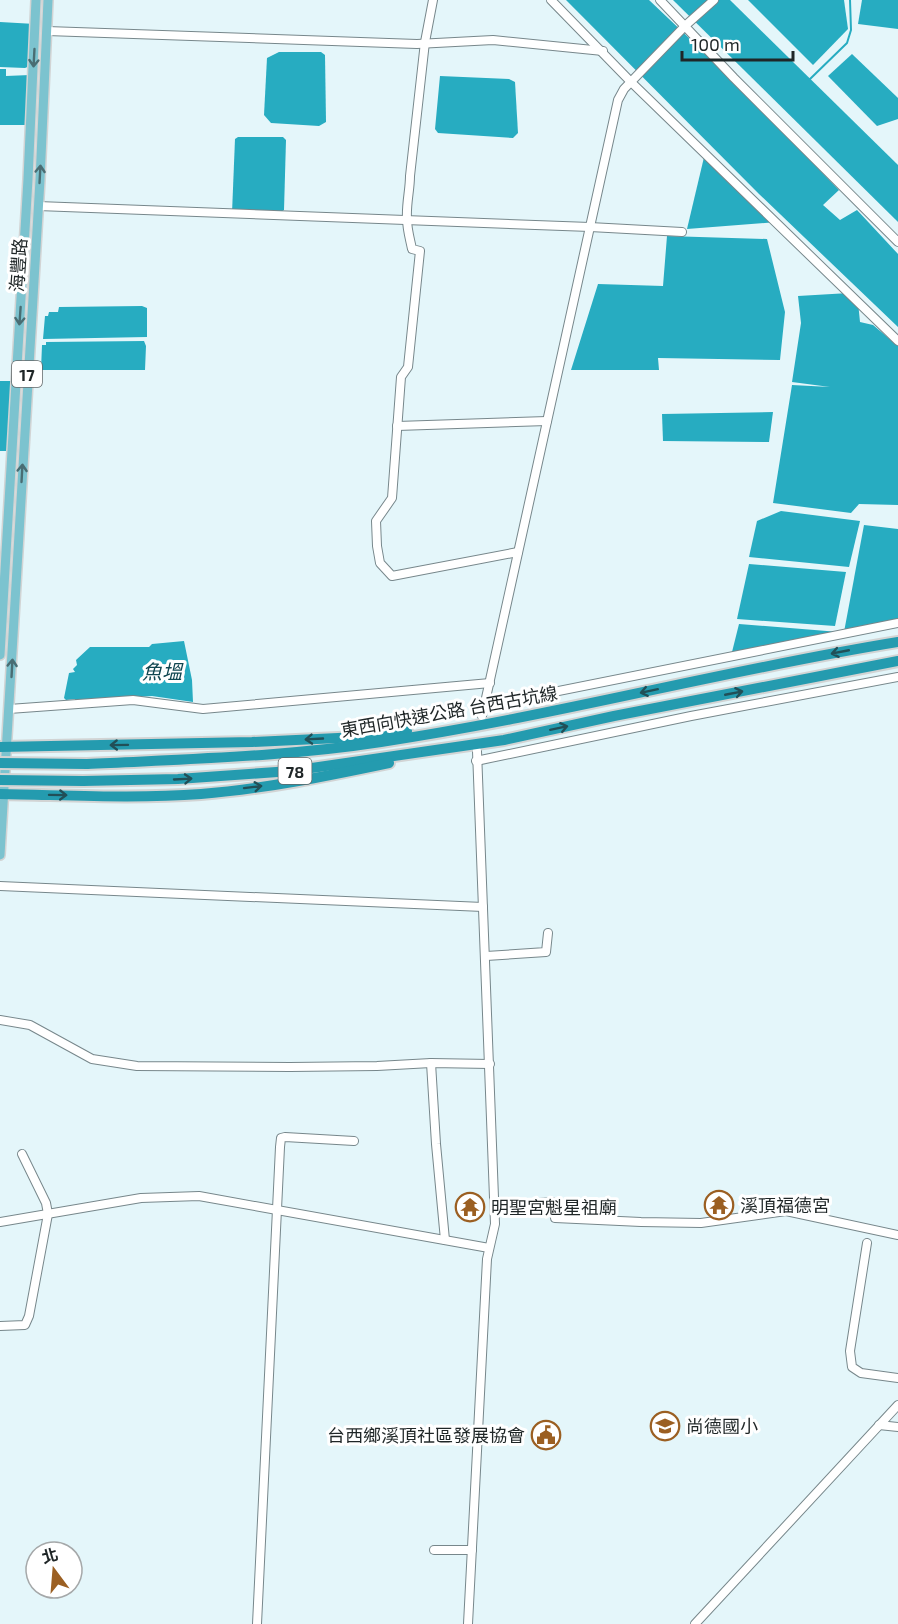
<svg xmlns="http://www.w3.org/2000/svg" width="898" height="1624" font-family="'Exo 2','Noto Sans TC',sans-serif">
  <rect width="100%" height="100%" fill="#e4f6fa"/>
  <g fill="#27acc1">
    <path d="M566,0H649L727,74L839,190L823,205L840,220L857,210L898,254V327L759,194Z"/>
    <path d="M673,0H730L898,165V222Z"/>
    <path d="M748,0H844L848,29L813,65Z"/>
    <path d="M862,0H898V29L858,24Z"/>
    <path d="M0,22L35,24L32,65L25,68L0,67Z"/>
    <path d="M279,52H321L325,55L326,122L319,126L271,123L264,115L267,58Z"/>
    <path d="M852,54L898,98V119L877,126L828,76Z"/>
    <path d="M0,69H6V76L30,75L27,125H0Z"/>
    <path d="M440,76L509,79L515,82L518,133L513,138L438,133L435,129Z"/>
    <path d="M238,137H283L286,140L284,210L275,216L232,213L235,139Z"/>
    <path d="M705,153L777,222L687,229Z"/>
    <path d="M667,236L767,239L785,312L780,360L658,358L659,370H571L598,284L663,286Z"/>
    <path d="M849,293L858,302L860,322L873,325L898,346V505L859,504L851,513L773,503L792,385L830,387L792,382L801,323L798,296Z"/>
    <path d="M142,306L147,308V337L43,339L45,316H48L49,312H58L59,307Z"/>
    <path d="M144,341L146,346L145,370H41L42,345H46V342Z"/>
    <path d="M0,381H16L9,411V451H0Z"/>
    <path d="M773,412L769,442L663,441L662,414Z"/>
    <path d="M781,511L860,521L849,567L749,557L757,521Z"/>
    <path d="M864,525L898,529V621L844,632Z"/>
    <path d="M749,564L846,572L835,626L737,619Z"/>
    <path d="M739,624L839,632L732,652Z"/>
    <path d="M184,641L192,680L193,702L152,696L75,701V699L66,700L64,698L69,673L75,672L73,669L77,665L76,660L90,647H149L152,644Z"/>
  </g>
  <g fill="none" stroke-linecap="round" stroke-linejoin="round">
    <path stroke="#27acc1" stroke-width="2" d="M809,80L847,43L851,30L850,0"/>
    <g stroke="#77878b" stroke-width="10">
      <g id="minor">
        <path d="M433,0L425,42L410,176C410,190 406,204 407,219C407,229 410,239 412,249L420,251L408,367L401,377L392,498L376,521L377,546L380,563L392,576L518,552"/>
        <path d="M551,0L631,82L898,341"/>
        <path d="M660,0L734,78L898,242"/>
        <path d="M47,31L417,44L493,40L603,51"/>
        <path d="M38,206L590,227L682,232"/>
        <path d="M397,426L547,421"/>
        <path d="M484,706L898,623"/>
        <path d="M9,709L133,700L203,709L490,683"/>
        <path d="M482,716L618,100L624,89L686,25L714,0"/>
        <path d="M476,761L691,716L898,677"/>
        <path d="M0,886L483,907"/>
        <path d="M486,956L546,952L548,933"/>
        <path d="M0,1020L30,1025L92,1059L137,1066L290,1067L377,1066L431,1063L490,1064"/>
        <path d="M431,1063L436,1144L445,1240"/>
        <path d="M495,1206L554,1202L555,1218L641,1222L701,1223L786,1211L898,1235"/>
        <path d="M0,1222L141,1198L199,1196L489,1248"/>
        <path d="M867,1243L850,1351L852,1367L861,1373L898,1378"/>
        <path d="M0,1326L25,1325L29,1316L48,1214L46,1203L22,1154"/>
        <path d="M879,1425L898,1427"/>
        <path d="M434,1550H472"/>
        <path d="M257,1624L280,1147L281,1138L285,1137L354,1141"/>
        <path d="M468,1624L487,1259L495,1224L477,751"/>
        <path d="M695,1624L898,1405"/>
      </g>
    </g>
    <g stroke="#d2d4d4" stroke-width="12">
      <g id="major">
        <path d="M0,655L28,179L36,0"/>
        <path d="M0,855L40,180L48,0"/>
      </g>
    </g>
    <g stroke="#d2d4d4" stroke-width="14">
      <g id="highway">
        <path d="M0,747L252,742L359,737L407,731"/>
        <path d="M87,764C185,759 284,757 381,742C555,716 725,670 898,642"/>
        <path d="M83,781L178,779L291,771L504,740L614,716L898,661"/>
        <path d="M0,794C67,795 134,799 201,794C264,789 327,776 389,763"/>
      </g>
    </g>
    <use href="#minor" stroke="#fff" stroke-width="8"/>
    <use href="#major" stroke="#7cc3cf" stroke-width="9"/>
    <use href="#highway" stroke="#249baf" stroke-width="10"/>
    <g stroke="#d2d4d4" stroke-width="14" stroke-linecap="butt">
      <g id="highway-bridge">
        <path d="M0,763L87,764"/>
        <path d="M0,780L83,781"/>
      </g>
    </g>
    <use href="#highway-bridge" stroke="#249baf" stroke-width="10"/>
  </g>
  <defs><path id="oneway-shaft" d="M-6 0H5M1.5-3L5.5 0L1.5 3" fill="none" stroke-width="1.6" stroke-linecap="round" stroke-linejoin="round" transform="scale(1.5)"/></defs>
  <g stroke="#496d73">
    <use href="#oneway-shaft" transform="translate(34 58) rotate(93)"/>
    <use href="#oneway-shaft" transform="translate(40 174) rotate(-87)"/>
    <use href="#oneway-shaft" transform="translate(20 316) rotate(94)"/>
    <use href="#oneway-shaft" transform="translate(22 473) rotate(-87)"/>
    <use href="#oneway-shaft" transform="translate(12 668) rotate(-87)"/>
  </g>
  <g stroke="#214f57">
    <use href="#oneway-shaft" transform="translate(840 652) rotate(169)"/>
    <use href="#oneway-shaft" transform="translate(649 691) rotate(168)"/>
    <use href="#oneway-shaft" transform="translate(734 693) rotate(-11)"/>
    <use href="#oneway-shaft" transform="translate(559 728) rotate(-12)"/>
    <use href="#oneway-shaft" transform="translate(314 739) rotate(177)"/>
    <use href="#oneway-shaft" transform="translate(119 745) rotate(179)"/>
    <use href="#oneway-shaft" transform="translate(183 779) rotate(-3)"/>
    <use href="#oneway-shaft" transform="translate(253 787) rotate(-7)"/>
    <use href="#oneway-shaft" transform="translate(58 795) rotate(1)"/>
  </g>
  <defs>
    <g id="temple-ring" transform="scale(1.5)"><circle r="9.5" fill="#fff" stroke="#9b5f22" stroke-width="1.5"/><path d="M0-6L5-2H3V0L6.5 2.5H4V6H1.5V3h-3V6H-4V2.5H-6.5L-3 0V-2H-5Z" fill="#9b5f22"/></g>
    <g id="school-ring" transform="scale(1.5)"><circle r="9.5" fill="#fff" stroke="#9b5f22" stroke-width="1.5"/><path d="M0-5L7-2L0 1L-7-2ZM-4 1L0 2.5L4 1V4Q0 6-4 4Z" fill="#9b5f22"/></g>
    <g id="civic-ring" transform="scale(1.5)"><circle r="9.5" fill="#fff" stroke="#9b5f22" stroke-width="1.5"/><path d="M-.6-6.5H3V-4.5H.6V-3L4-1V1h2V6H-6V1h2V-1L-.6-3ZM-1.2 2.5V6h2.4V2.5Z" fill="#9b5f22"/></g>
  </defs>
  <g fill-rule="evenodd">
    <use href="#temple-ring" x="719" y="1205"/>
    <use href="#temple-ring" x="470" y="1207"/>
    <use href="#school-ring" x="665" y="1426"/>
    <use href="#civic-ring" x="546" y="1435"/>
  </g>
  <g text-anchor="middle" dominant-baseline="central" stroke-width="6" stroke-linejoin="round" paint-order="stroke">
    <g fill="#fff" stroke="#626768" stroke-width="1.5">
      <rect x="12" y="361" width="30" height="26" rx="4.5"/>
      <rect x="278.5" y="758" width="33" height="26" rx="4.5"/>
    </g>
    <g font-size="16" font-weight="bold" fill="#1f2627">
      <text x="27" y="374">17</text>
      <text x="295" y="771">78</text>
    </g>
    <g font-size="18" fill="#1f2627" stroke="#fff">
      <text transform="translate(18 265) rotate(-86)">海豐路</text>
      <text transform="translate(449 711) rotate(-10)">東西向快速公路 台西古坑線</text>
    </g>
    <g font-size="18" fill="#1f2627" stroke="#fff" text-anchor="start">
      <text x="740" y="1205">溪頂福德宮</text>
      <text x="491" y="1207">明聖宮魁星祖廟</text>
      <text x="686" y="1426">尚德國小</text>
      <text x="525" y="1435" text-anchor="end">台西鄉溪頂社區發展協會</text>
    </g>
    <g font-size="20" font-style="italic" fill="#114751" stroke="#fff">
      <text x="162" y="671">魚塭</text>
    </g>
  </g>
  <g transform="translate(54 1570) rotate(344)"><circle r="28" fill="#ffffff" stroke="#a5a8a9" stroke-width="1.5"/>
  <path d="M0-4.5L10 22L0 15L-10 22Z" fill="#9b5f22"/>
  <text y="-9" font-size="16" font-weight="bold" text-anchor="middle" fill="#1f2627">北</text>
  </g>
  <path d="M682 51v9h111v-9" fill="none" stroke="#1f2627" stroke-width="3"/>
  <text x="691" y="51" font-size="18" fill="#1f2627" stroke="#ffffff" stroke-width="4.5" paint-order="stroke">100 m</text>
</svg>
